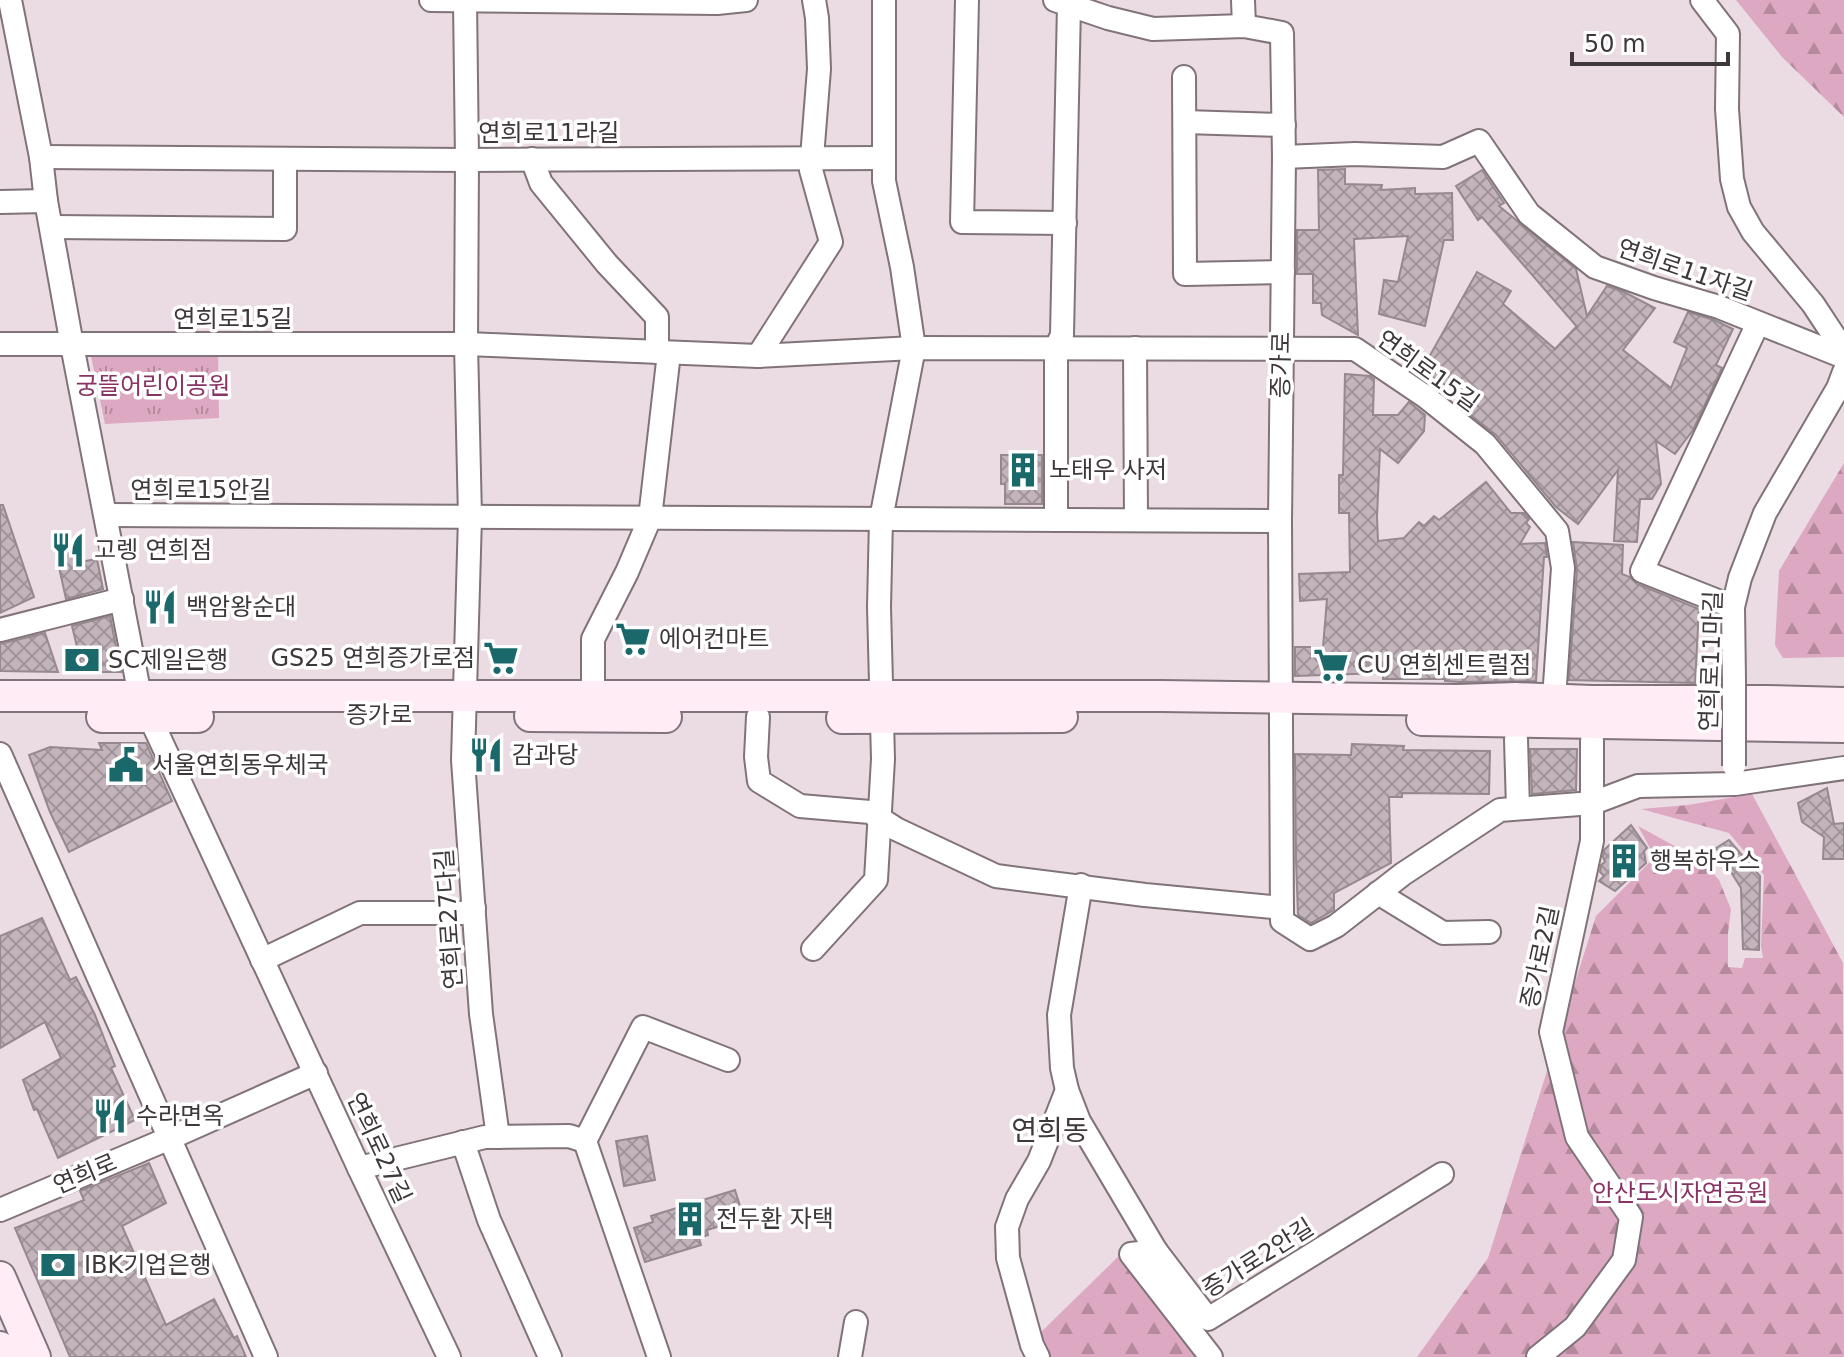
<svg xmlns="http://www.w3.org/2000/svg" width="1844" height="1357" font-family="'DejaVu Sans','Noto Sans KR',sans-serif">
  <defs>
    <pattern id="grass-tufts" width="24" height="20" patternUnits="userSpaceOnUse" patternTransform="scale(2)"><rect width="24" height="20" fill="#dda8c2"/><path d="M3 7l-1-3M5 7V3M7 7l1-3M15 17l-1-3M17 17v-4M19 17l1-3" fill="none" stroke="#b58a9f"/></pattern>
    <pattern id="forest-firs" width="22" height="20" patternUnits="userSpaceOnUse" patternTransform="scale(2)"><rect width="22" height="20" fill="#dda8c2"/><path d="M5 1l3.5 6h-7zM16 11l3.5 6h-7z" fill="#b58a9f"/></pattern>
    <pattern id="building-cross-hatch" width="8" height="8" patternUnits="userSpaceOnUse" patternTransform="scale(2)"><rect width="8" height="8" fill="#c3b4bb"/><path d="M0 0l8 8M0 8l8-8" fill="none" stroke="#a09399"/></pattern>
  </defs>
  <rect width="100%" height="100%" fill="#ebdbe2"/>
  <path fill="url(#grass-tufts)" d="M218,350L219,418L105,424L90,351Z"/>
  <g fill="url(#forest-firs)">
    <path d="M1736,0H1844V117L1782,57Z"/>
    <path d="M1844,463V657L1783,658L1775,645L1779,571Z"/>
    <path d="M1752,794L1843,963L1844,1357H1417L1488,1258L1596,916L1655,857L1638,826L1702,861L1719,880L1731,909L1728,933V967L1742,968L1745,958H1763L1761,946L1764,875L1729,833L1641,809L1688,805Z"/>
    <path d="M1125,1250L1204,1357H1049L1037,1336Z"/>
  </g>
  <g fill="url(#building-cross-hatch)" stroke="#95888e" stroke-width="2">
    <path d="M1345,169V184L1382,185L1381,190L1415,188V194L1452,193L1453,240H1444L1425,326L1379,314L1384,280L1398,282L1408,236L1354,239L1358,335L1322,315L1321,303H1313V274H1297V230H1319L1318,170Z"/>
    <path d="M1482,170L1504,203L1499,206L1576,269L1587,316L1607,286L1624,292L1655,308L1623,350L1671,388L1687,348L1674,342L1688,312L1714,320L1733,329L1716,365L1722,368L1693,430L1675,454L1656,441L1661,484L1652,499H1640L1637,542L1614,541L1618,470L1578,524L1556,507L1496,435L1463,409L1469,398L1424,373V366L1477,272L1511,291L1503,304L1555,349L1576,327L1578,328L1482,217L1478,220L1456,186Z"/>
    <path d="M1345,374L1370,376L1374,379L1373,415H1398L1409,402L1425,415L1424,431L1398,463L1380,449L1377,517L1378,541L1404,538L1419,522L1424,526L1434,516L1439,520L1486,482L1511,513H1524L1529,519L1526,523L1530,527L1520,544L1545,543L1547,557H1544L1536,681L1459,682L1445,681V679H1383V673L1295,676V647H1323L1327,599L1300,601L1299,574L1350,572L1349,513H1339V475H1343Z"/>
    <path d="M1001,455H1042V504H1005V484H1001Z"/>
    <path d="M0,505H3L34,597L0,613Z"/>
    <path d="M1573,542L1623,545L1622,574L1630,577L1637,584L1699,609L1695,683L1569,680L1577,569Z"/>
    <path d="M76,544L80,562L97,559L103,589L66,599L55,549Z"/>
    <path d="M110,616L121,672H83L72,626Z"/>
    <path d="M45,633L58,672L0,671V644Z"/>
    <path d="M99,743H146L172,801L69,852L50,812L29,755L50,747L102,750Z"/>
    <path d="M1352,744L1404,746L1403,750L1490,751L1489,794L1402,793V797H1389L1391,863L1334,893V910L1311,923L1298,915L1296,860L1295,754L1351,755Z"/>
    <path d="M1530,749H1577L1576,790L1532,794Z"/>
    <path d="M1827,788L1834,824L1844,823V859H1823L1824,837L1802,822L1798,803Z"/>
    <path d="M1631,825L1647,848L1644,851L1646,863L1615,891L1599,881L1604,876L1600,872L1601,865L1605,862L1603,857L1604,850Z"/>
    <path d="M1729,840L1760,876L1759,950L1743,949L1741,888L1716,848Z"/>
    <path d="M42,918L70,980L76,977L95,1015L115,1066L111,1068L135,1120L58,1158L37,1109L34,1110L23,1080L61,1058L45,1022L0,1048V936Z"/>
    <path d="M647,1136L655,1180L624,1186L616,1141Z"/>
    <path d="M149,1163L166,1203L122,1226L166,1325L214,1299L234,1338L237,1336L246,1357H70L15,1228L84,1200L80,1191Z"/>
    <path d="M735,1190L741,1209L727,1213L730,1223L707,1230L708,1235L699,1238L701,1245L645,1262L634,1228L653,1222L651,1216Z"/>
  </g>
  <g fill="none" stroke-linecap="round" stroke-linejoin="round">
    <g stroke="#807379" stroke-width="26">
      <g id="street">
        <path d="M10,0L41,157L46,201L72,345L140,696L359,1168L449,1357"/>
        <path d="M431,0L717,3L746,0"/>
        <path d="M465,0L467,160L466,344L470,517L463,760L481,1014L498,1137"/>
        <path d="M967,0L962,222L1065,223"/>
        <path d="M1055,0L1108,18L1153,29L1244,26L1282,33L1284,157L1280,521L1282,921L1310,939L1336,926L1403,874L1500,810L1593,803L1638,786L1735,784L1844,768"/>
        <path d="M1243,0L1244,26"/>
        <path d="M1702,0L1728,34L1727,109L1732,179L1739,207L1753,232L1813,304L1844,351"/>
        <path d="M1184,77L1185,274L1283,272"/>
        <path d="M1185,122L1284,125"/>
        <path d="M41,157L467,160L884,158"/>
        <path d="M1284,157L1355,154L1443,157L1479,141L1529,214L1595,267L1654,288L1719,307L1844,357"/>
        <path d="M532,159L541,183L607,264L657,317V352"/>
        <path d="M0,202L46,201"/>
        <path d="M52,227L285,229V159"/>
        <path d="M0,344H466L758,356L914,348L1355,349L1426,397L1485,444L1557,531L1563,568L1554,699"/>
        <path d="M1135,348L1136,520"/>
        <path d="M758,356L831,242L811,170L819,69L817,18L814,0"/>
        <path d="M106,515L1280,521"/>
        <path d="M1056,520V348L1062,335L1069,5"/>
        <path d="M1733,607L1642,571L1758,323"/>
        <path d="M0,630L122,599"/>
        <path d="M1734,681L1733,607L1740,578L1765,513L1838,388L1844,372"/>
        <path d="M593,695V639L627,572L650,518L669,353"/>
        <path d="M758,717L756,757L759,781L800,806L870,812L896,829L996,876L1145,895L1282,908"/>
        <path d="M1516,739L1518,808"/>
        <path d="M0,754L266,1357"/>
        <path d="M1081,885L1059,1015L1062,1068L1067,1090L1079,1121L1156,1251L1208,1319L1442,1174"/>
        <path d="M1378,893L1443,933L1489,932"/>
        <path d="M813,949L876,880L883,759L879,607L881,519L914,348L902,267L884,181V0"/>
        <path d="M262,960L360,913H463L474,908"/>
        <path d="M463,1142L489,1220L550,1357"/>
        <path d="M359,1168L485,1137L569,1136L585,1141"/>
        <path d="M0,1210L170,1138L316,1073"/>
        <path d="M1156,1251L1131,1254L1211,1357"/>
        <path d="M659,1357L585,1141L643,1027L728,1060"/>
        <path d="M850,1357L856,1322"/>
        <path d="M1038,1357L1032,1345L1008,1258L1007,1227L1017,1199L1039,1161L1067,1090"/>
        <path d="M1538,1357L1575,1327L1624,1260L1631,1217L1577,1137L1551,1032L1592,841V741"/>
      </g>
    </g>
    <g stroke="#807379" stroke-width="34">
      <g id="secondary">
        <path d="M0,696H1161L1457,700L1516,698L1591,701H1765L1844,703"/>
        <path d="M530,716L666,717"/>
        <path d="M102,717H198"/>
        <path d="M842,718L1062,717"/>
        <path d="M1422,720L1844,727"/>
        <path d="M0,1277L35,1357"/>
        <path d="M0,1347L5,1357"/>
      </g>
    </g>
    <use href="#street" stroke="#fff" stroke-width="22"/>
    <use href="#secondary" stroke="#ffecf5" stroke-width="30"/>
    <g stroke="#807379" stroke-width="26" stroke-linecap="butt">
      <path id="street-bridge" d="M1734,681V766"/>
    </g>
    <use href="#street-bridge" stroke="#fff" stroke-width="22"/>
  </g>
  <defs>
    <g id="building-bare" transform="scale(2.76)"><path d="M-4-6H4V6H1V3H-1V6H-4ZM-2.5-4.3h1.7v1.8h-1.7ZM.8-4.3h1.7v1.8H.8ZM-2.5-1h1.7V.8h-1.7ZM.8-1h1.7V.8H.8Z" fill="#1a686a" stroke="#fff" stroke-width="2.5" paint-order="stroke"/></g>
    <g id="restaurant-bare" transform="scale(2.76)"><path d="M-5-6h1v4h1v-4h1v4h1v-4h1v5L-1.5 .5V6h-2V.5L-5-1ZM5-6V6H3V1.5H1.5Q1.5-4 5-6Z" fill="#1a686a" stroke="#fff" stroke-width="2.5" paint-order="stroke"/></g>
    <g id="supermarket-bare" transform="scale(2.76)"><path d="M-6-5.5h2.5l.6 2H6L4.5 2H-2.5L-4.4-4H-6ZM-1.5 3.2a1.3 1.3 0 1 0 .1 0ZM3 3.2a1.3 1.3 0 1 0 .1 0Z" fill="#1a686a" stroke="#fff" stroke-width="2.5" paint-order="stroke"/></g>
    <g id="bank-bare" transform="scale(2.76)"><path d="M-6-4H6V4H-6ZM0-2.3a2.3 2.3 0 1 0 0 4.6a2.3 2.3 0 1 0 0-4.6Z" fill="#1a686a" stroke="#fff" stroke-width="2.5" paint-order="stroke"/></g>
    <g id="civic-bare" transform="scale(2.76)"><path d="M-.6-6.5H3V-4.5H.6V-3L4-1V1h2V6H-6V1h2V-1L-.6-3ZM-1.2 2.5V6h2.4V2.5Z" fill="#1a686a" stroke="#fff" stroke-width="2.5" paint-order="stroke"/></g>
  </defs>
  <g fill-rule="evenodd">
    <use href="#building-bare" x="1023" y="470"/>
    <use href="#restaurant-bare" x="68" y="550"/>
    <use href="#restaurant-bare" x="160" y="607"/>
    <use href="#supermarket-bare" x="633" y="639"/>
    <use href="#supermarket-bare" x="501" y="658"/>
    <use href="#bank-bare" x="82" y="660"/>
    <use href="#supermarket-bare" x="1331" y="665"/>
    <use href="#restaurant-bare" x="486" y="755"/>
    <use href="#civic-bare" x="126" y="765"/>
    <use href="#building-bare" x="1624" y="861"/>
    <use href="#restaurant-bare" x="110" y="1116"/>
    <use href="#building-bare" x="690" y="1219"/>
    <use href="#bank-bare" x="58" y="1265"/>
  </g>
  <g text-anchor="middle" dominant-baseline="central" stroke-width="7" stroke-linejoin="round" paint-order="stroke">
    <g font-size="24" fill="#3e383b" stroke="#fff">
      <text x="549" y="133">연희로11라길</text>
      <text transform="translate(1685 270) rotate(19)">연희로11자길</text>
      <text x="233" y="319">연희로15길</text>
      <text transform="translate(1281 365) rotate(-89)">증가로</text>
      <text transform="translate(1428 371) rotate(36)">연희로15길</text>
      <text x="201" y="490">연희로15안길</text>
      <text transform="translate(1711 661) rotate(-88)">연희로11마길</text>
      <text x="379" y="715">증가로</text>
      <text transform="translate(449 919) rotate(-94)">연희로27다길</text>
      <text transform="translate(1540 957) rotate(-78)">증가로2길</text>
      <text transform="translate(379 1148) rotate(65)">연희로27길</text>
      <text transform="translate(85 1174) rotate(-23)">연희로</text>
      <text transform="translate(1258 1258) rotate(-32)">증가로2안길</text>
    </g>
    <g font-size="24" fill="#883363" stroke="#fff">
      <text x="153" y="386">궁뜰어린이공원</text>
      <text x="1680" y="1193">안산도시자연공원</text>
    </g>
    <g font-size="24" fill="#3e383b" stroke="#fff" text-anchor="start">
      <text x="1049" y="470">노태우 사저</text>
      <text x="94" y="550">고렝 연희점</text>
      <text x="186" y="607">백암왕순대</text>
      <text x="659" y="639">에어컨마트</text>
      <text x="475" y="658" text-anchor="end">GS25 연희증가로점</text>
      <text x="108" y="660">SC제일은행</text>
      <text x="1357" y="665">CU 연희센트럴점</text>
      <text x="512" y="755">감과당</text>
      <text x="152" y="765">서울연희동우체국</text>
      <text x="1650" y="861">행복하우스</text>
      <text x="136" y="1116">수라면옥</text>
      <text x="716" y="1219">전두환 자택</text>
      <text x="84" y="1265">IBK기업은행</text>
    </g>
    <g font-size="28" fill="#3e383b" stroke="#fff">
      <text x="1050" y="1130">연희동</text>
    </g>
  </g>
  <path d="M1572 52v12h156v-12" fill="none" stroke="#3e383b" stroke-width="4"/>
  <text x="1584" y="52" font-size="24" fill="#3e383b" stroke="#ffffff" stroke-width="6" paint-order="stroke">50 m</text>
</svg>
